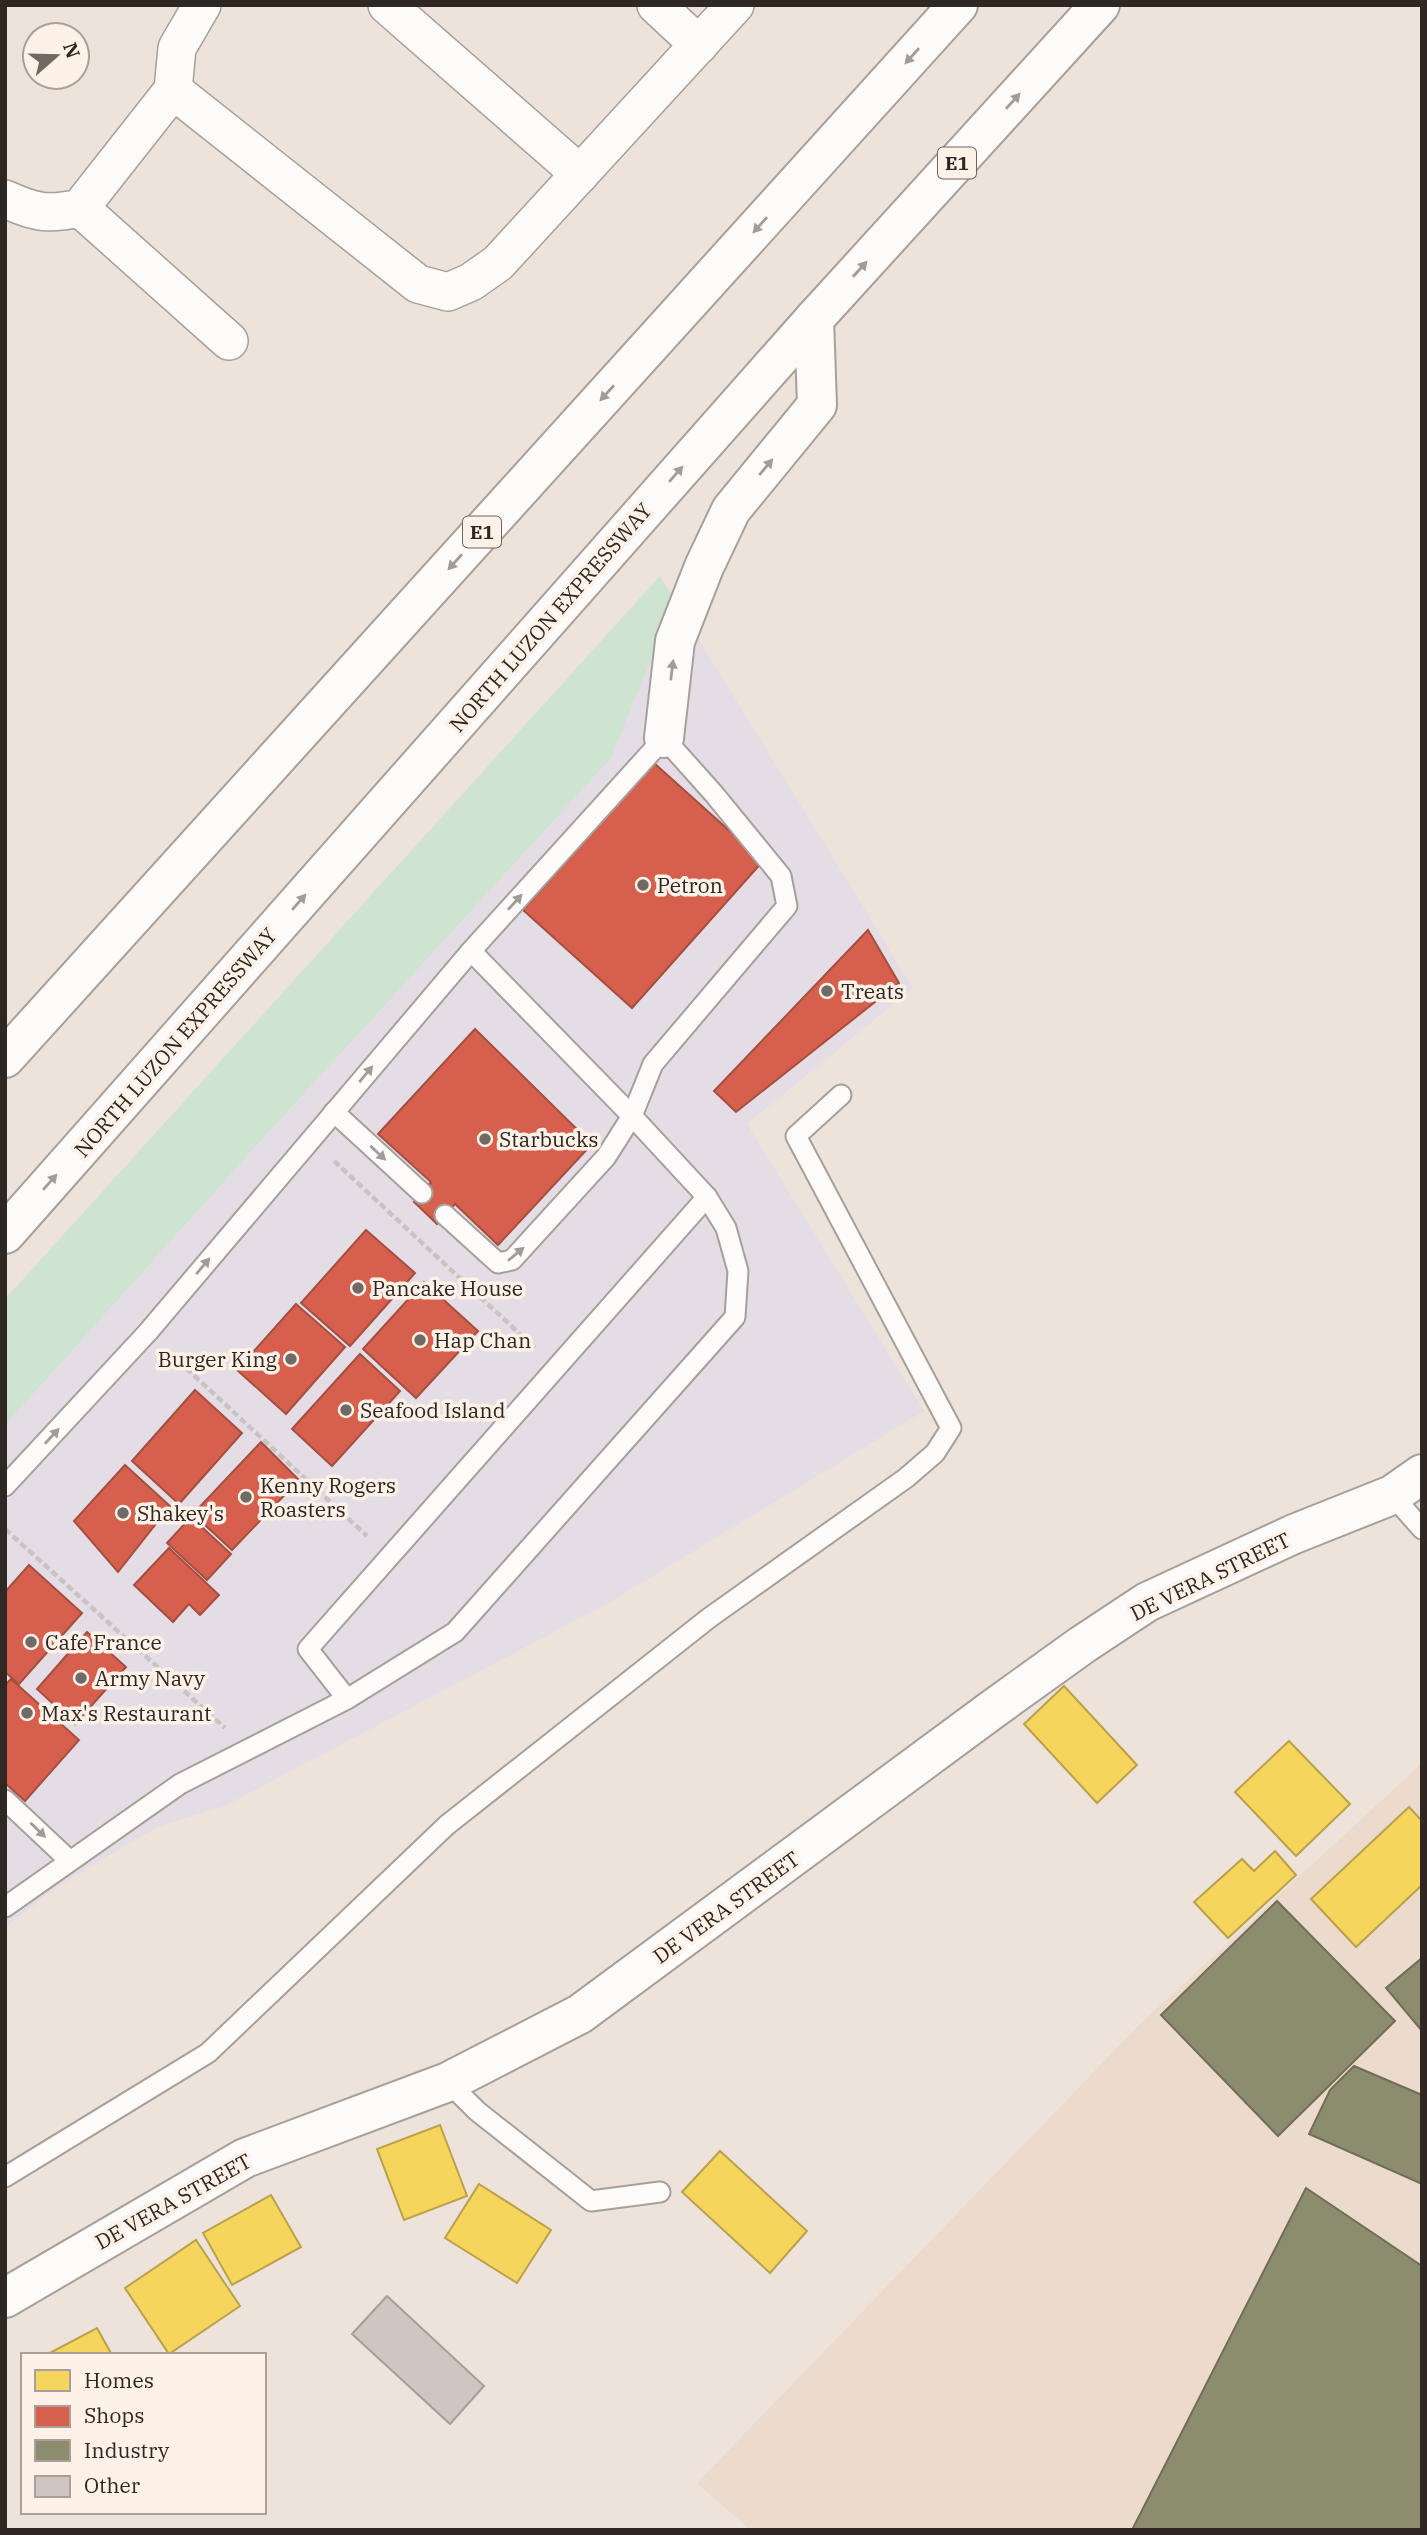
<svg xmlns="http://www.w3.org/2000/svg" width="1427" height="2535" font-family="'IBM Plex Serif',serif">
  <rect width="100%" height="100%" fill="#ede3db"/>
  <path fill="#e5dde5" d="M660,576L913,988L747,1124L924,1411L607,1604L225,1806L157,1827L58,1886L5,1928V1301Z"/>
  <path fill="#ecdacc" d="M1422,1763V2530H750L697,2483L1138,2026Z"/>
  <path fill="#cee4d1" d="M660,576L675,600L611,758L275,1125L5,1425V1299Z"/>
  <g fill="#f6d55c" stroke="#baa14b" stroke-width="2">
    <path d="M1064,1686L1137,1765L1097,1803L1024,1724Z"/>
    <path d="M1289,1741L1350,1804L1296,1856L1235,1792Z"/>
    <path d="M1409,1807L1422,1821V1885L1356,1947L1311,1899Z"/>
    <path d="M1275,1851L1296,1875L1228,1938L1194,1902L1242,1859L1254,1871Z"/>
    <path d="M440,2125L467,2196L404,2220L377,2149Z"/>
    <path d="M720,2151L807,2231L770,2273L682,2192Z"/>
    <path d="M479,2184L551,2230L517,2283L445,2238Z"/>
    <path d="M271,2195L301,2247L232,2285L203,2233Z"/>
    <path d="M196,2240L240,2306L169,2354L125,2288Z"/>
    <path d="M97,2328L112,2355H46Z"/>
  </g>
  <g fill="#d6604d" stroke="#a44f40" stroke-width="2">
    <path d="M654,763L763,861L632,1008L523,910Z"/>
    <path d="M868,930L899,983L736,1112L714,1091Z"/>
    <path d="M475,1029L592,1144L498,1245L455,1204L437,1224L414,1202L431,1182L378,1134Z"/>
    <path d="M366,1230L415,1273L350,1346L301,1303Z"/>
    <path d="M424,1282L478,1331L416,1398L363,1349Z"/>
    <path d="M296,1304L345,1347L286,1414L237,1370Z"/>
    <path d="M360,1354L400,1391L332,1466L292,1429Z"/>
    <path d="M195,1390L242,1433L179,1504L132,1461Z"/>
    <path d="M261,1442L299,1480L232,1550L193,1514Z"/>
    <path d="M125,1465L170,1506L118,1572L74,1521Z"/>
    <path d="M191,1517L231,1554L207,1580L167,1543Z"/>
    <path d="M169,1548L219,1595L200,1615L189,1604L173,1622L134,1585Z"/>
    <path d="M29,1565L82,1613L19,1684L5,1672V1592Z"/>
    <path d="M87,1632L126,1667L75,1724L37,1689Z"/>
    <path d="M11,1679L79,1740L25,1801L5,1783V1685Z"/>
  </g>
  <g fill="#8c8c6e" stroke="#706e57" stroke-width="2">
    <path d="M1277,1901L1395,2021L1278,2136L1161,2015Z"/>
    <path d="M1422,1958V2031L1386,1988Z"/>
    <path d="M1354,2066L1422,2095V2184L1309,2134L1330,2090Z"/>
    <path d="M1306,2188L1422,2266V2530H1132Z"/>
  </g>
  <path fill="#cfc6c1" stroke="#a79e99" stroke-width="2" d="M387,2296L484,2386L450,2424L352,2334Z"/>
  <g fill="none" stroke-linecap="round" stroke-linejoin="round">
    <g stroke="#a79f98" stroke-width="23">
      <g id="service">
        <path d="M334,1112L422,1193"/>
        <path d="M5,1486L148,1332L471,951L664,738L714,794L781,876L787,906L653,1064L632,1116L606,1157L512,1260L498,1263L445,1215"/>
        <path d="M1392,1495L1422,1529"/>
        <path d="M347,1699L308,1649L707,1197"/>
        <path d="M5,1800L70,1861"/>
        <path d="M5,1907L180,1784L347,1699L455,1632L735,1317L738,1271L726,1228L707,1197L632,1116L471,951"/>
        <path d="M448,2082L477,2111L591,2201L660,2192"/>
        <path d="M5,2177L208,2053L447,1825L709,1618L906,1478L935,1453L951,1428L796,1136L841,1095"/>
      </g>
    </g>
    <g stroke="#a79f98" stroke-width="40">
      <g id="minor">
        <path d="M202,5L177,48L173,90L418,284L448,292L471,282L498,263L735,5"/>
        <path d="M387,5L580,174"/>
        <path d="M656,5L699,45"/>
        <path d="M5,199C36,213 48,215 80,208L173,90"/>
        <path d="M80,208L229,341"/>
      </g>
    </g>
    <g stroke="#a79f98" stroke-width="42">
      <path id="tertiary" d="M5,2298L245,2158L448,2082L580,2014L993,1709L1082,1645L1147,1602L1294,1534L1392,1495L1422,1474"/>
    </g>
    <g stroke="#a79f98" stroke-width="42">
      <g id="motorway">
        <path d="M664,738L675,641L704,567L731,510L817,405L814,319"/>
        <path d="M5,1058L958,5"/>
        <path d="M5,1234L814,319L1100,5"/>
      </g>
    </g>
    <g stroke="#c9c4c1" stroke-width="4.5" stroke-dasharray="7 3.5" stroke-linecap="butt">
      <path d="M334,1161L535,1348"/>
      <path d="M171,1354L367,1536"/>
      <path d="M5,1529L225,1728"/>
    </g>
    <use href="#service" stroke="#fcfbfa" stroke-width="19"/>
    <use href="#minor" stroke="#fcfbfa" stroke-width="37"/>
    <use href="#tertiary" stroke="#fcfbfa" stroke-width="38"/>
    <use href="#motorway" stroke="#fcfbfa" stroke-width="38"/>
  </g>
  <defs><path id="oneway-solid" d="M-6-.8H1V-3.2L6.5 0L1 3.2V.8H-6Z" transform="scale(1.75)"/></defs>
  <g fill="#9f9c99">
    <use href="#oneway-solid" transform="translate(912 56) rotate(132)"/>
    <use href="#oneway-solid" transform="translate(1013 101) rotate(-48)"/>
    <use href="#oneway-solid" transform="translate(760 225) rotate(132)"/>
    <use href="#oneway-solid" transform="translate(860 269) rotate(-48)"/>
    <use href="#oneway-solid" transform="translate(607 393) rotate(132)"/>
    <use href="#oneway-solid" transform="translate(766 467) rotate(-50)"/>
    <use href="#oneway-solid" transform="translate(676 474) rotate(-49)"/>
    <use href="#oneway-solid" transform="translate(455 562) rotate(132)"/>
    <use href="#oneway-solid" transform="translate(672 670) rotate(-83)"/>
    <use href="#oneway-solid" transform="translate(299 902) rotate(-49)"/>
    <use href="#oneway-solid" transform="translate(515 902) rotate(-48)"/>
    <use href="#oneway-solid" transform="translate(366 1074) rotate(-50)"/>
    <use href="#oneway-solid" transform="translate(378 1153) rotate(43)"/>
    <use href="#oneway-solid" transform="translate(50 1182) rotate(-49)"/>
    <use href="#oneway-solid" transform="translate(516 1254) rotate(-40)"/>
    <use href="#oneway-solid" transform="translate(203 1266) rotate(-50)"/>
    <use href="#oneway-solid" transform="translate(52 1436) rotate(-47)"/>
    <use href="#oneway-solid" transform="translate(38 1830) rotate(44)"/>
  </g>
  <g fill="#716963" stroke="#fdf1e8" stroke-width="2.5">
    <circle cx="643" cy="885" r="7"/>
    <circle cx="827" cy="991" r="7"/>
    <circle cx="485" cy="1139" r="7"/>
    <circle cx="358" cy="1288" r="7"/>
    <circle cx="420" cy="1340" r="7"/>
    <circle cx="291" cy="1359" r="7"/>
    <circle cx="346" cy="1410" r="7"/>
    <circle cx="246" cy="1497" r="7"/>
    <circle cx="123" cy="1513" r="7"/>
    <circle cx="31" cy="1642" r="7"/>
    <circle cx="81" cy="1678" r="7"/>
    <circle cx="27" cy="1713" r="7"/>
  </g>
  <g text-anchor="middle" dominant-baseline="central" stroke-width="7" stroke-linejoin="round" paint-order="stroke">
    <g fill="#fdf1e8" stroke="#6c645d" stroke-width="2">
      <rect x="938" y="147.5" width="38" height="31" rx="5"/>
      <rect x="463" y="516.5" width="38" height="31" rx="5"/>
    </g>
    <g font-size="19" font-weight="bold" fill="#2e2722">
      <text x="957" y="163">E1</text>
      <text x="482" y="532">E1</text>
    </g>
    <g font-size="21" fill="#2e2722" stroke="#fdf1e8">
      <text transform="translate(550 617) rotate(-49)">NORTH LUZON EXPRESSWAY</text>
      <text transform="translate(175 1042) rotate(-49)">NORTH LUZON EXPRESSWAY</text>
      <text transform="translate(1210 1576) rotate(-26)">DE VERA STREET</text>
      <text transform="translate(726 1907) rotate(-36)">DE VERA STREET</text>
      <text transform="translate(173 2201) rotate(-29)">DE VERA STREET</text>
    </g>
    <g font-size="21" fill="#2e2722" stroke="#fdf1e8" text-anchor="start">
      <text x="657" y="885">Petron</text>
      <text x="841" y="991">Treats</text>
      <text x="499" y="1139">Starbucks</text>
      <text x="372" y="1288">Pancake House</text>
      <text x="434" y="1340">Hap Chan</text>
      <text x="277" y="1359" text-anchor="end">Burger King</text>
      <text x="360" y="1410">Seafood Island</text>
      <text x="260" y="1485">Kenny Rogers<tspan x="260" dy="24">Roasters</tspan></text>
      <text x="137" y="1513">Shakey's</text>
      <text x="45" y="1642">Cafe France</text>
      <text x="95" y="1678">Army Navy</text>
      <text x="41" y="1713">Max's Restaurant</text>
    </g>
  </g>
  <rect width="1427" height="2535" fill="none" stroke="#2e2722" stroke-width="14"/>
  <rect x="21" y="2353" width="245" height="161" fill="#fdf1e8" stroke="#aaa099" stroke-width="2"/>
  <rect x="35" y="2370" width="35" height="21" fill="#f6d55c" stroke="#aaa099" stroke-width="2"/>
  <text x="84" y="2388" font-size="21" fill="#2e2722">Homes</text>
  <rect x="35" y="2406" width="35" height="21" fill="#d6604d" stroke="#aaa099" stroke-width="2"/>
  <text x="84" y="2423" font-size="21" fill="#2e2722">Shops</text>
  <rect x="35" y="2440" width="35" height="21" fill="#8c8c6e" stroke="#aaa099" stroke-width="2"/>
  <text x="84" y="2458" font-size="21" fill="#2e2722">Industry</text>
  <rect x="35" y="2476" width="35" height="21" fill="#cfc6c1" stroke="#aaa099" stroke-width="2"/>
  <text x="84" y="2493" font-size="21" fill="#2e2722">Other</text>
  <g transform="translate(56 56) rotate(70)"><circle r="33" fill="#fdf1e8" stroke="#aaa099" stroke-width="2"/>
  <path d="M0-5L12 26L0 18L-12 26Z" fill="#716963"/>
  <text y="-10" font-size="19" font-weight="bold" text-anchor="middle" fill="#2e2722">N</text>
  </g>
</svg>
